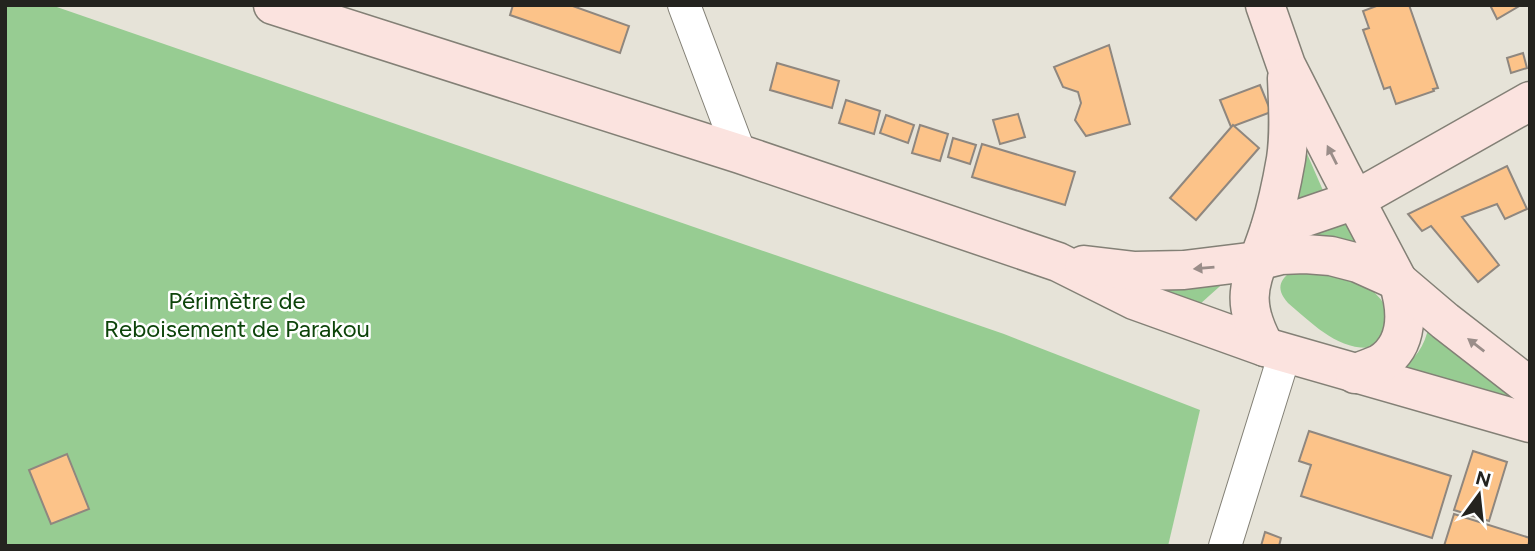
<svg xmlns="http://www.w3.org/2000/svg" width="1535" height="551" font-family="Figtree,sans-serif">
  <rect width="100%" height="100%" fill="#e6e3d8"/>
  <g fill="#97cc92">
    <path d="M5,5H51L1004,334L1200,410L1168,546H5Z"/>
    <path d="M1301,140L1325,195L1285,208Z"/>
    <path d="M1344,217L1372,255L1292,237Z"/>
    <path d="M1296,268C1311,271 1344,274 1356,280C1369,286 1387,301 1389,317C1390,328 1381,338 1376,347C1340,353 1313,324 1288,303C1274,287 1281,278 1296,268Z"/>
    <path d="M1122,278L1228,279L1200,304Z"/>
    <path d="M1429,325L1530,405L1396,371C1415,361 1425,346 1429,325Z"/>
  </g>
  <g fill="#fcc389" stroke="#8f877f" stroke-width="2">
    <path d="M513,5H570L629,26L620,53L510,15Z"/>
    <path d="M1379,5H1409L1438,88L1433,89L1434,91L1396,104L1390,87L1384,89L1363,30L1369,28L1363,11Z"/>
    <path d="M1490,5H1521L1497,19Z"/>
    <path d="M1109,45L1130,124L1086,136L1075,120L1081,103L1078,92L1063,87L1054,67Z"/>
    <path d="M1523,53L1527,68L1511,73L1507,58Z"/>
    <path d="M777,63L839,81L832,108L770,90Z"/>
    <path d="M1260,85L1271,112L1231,127L1220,100Z"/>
    <path d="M846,100L880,111L874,134L839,123Z"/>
    <path d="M1018,114L1025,137L1000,144L993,120Z"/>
    <path d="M886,115L914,125L908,143L880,133Z"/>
    <path d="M920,125L948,134L940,161L912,153Z"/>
    <path d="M1233,125L1259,148L1196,220L1170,198Z"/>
    <path d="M953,138L976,145L970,164L948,157Z"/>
    <path d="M982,144L1075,172L1065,205L972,177Z"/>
    <path d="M1507,166L1527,209L1505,219L1497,204L1462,217L1499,265L1478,282L1431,226L1422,231L1408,214Z"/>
    <path d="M1309,431L1451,476L1432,538L1301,496L1311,465L1299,461Z"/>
    <path d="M1473,451L1507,462L1489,521L1454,510Z"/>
    <path d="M67,454L89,509L51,524L29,470Z"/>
    <path d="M1454,514L1530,538L1528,546H1444Z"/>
    <path d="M1265,532L1281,538L1279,546H1261Z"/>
  </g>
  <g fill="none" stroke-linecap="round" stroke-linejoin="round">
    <g stroke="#838076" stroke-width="34">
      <g id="street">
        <path d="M684,5L740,154"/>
        <path d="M1225,546L1285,353"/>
      </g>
    </g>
    <g stroke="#838076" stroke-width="41">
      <g id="secondary">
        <path d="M273,5L740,154L1058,262L1134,300L1265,347L1530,423"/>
        <path d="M1265,5L1286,65L1341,173L1398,281C1407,309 1410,344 1381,363C1373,367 1363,370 1355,374"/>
        <path d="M1270,229L1355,200L1530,101"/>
        <path d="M1084,265L1135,271L1184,270L1257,261L1281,255L1305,254L1331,256L1358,263L1398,281L1445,321L1530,387"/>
        <path d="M1265,347C1236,294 1254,279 1270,228C1277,206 1282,182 1286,159C1290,132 1288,105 1287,78"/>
      </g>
    </g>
    <use href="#street" stroke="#fff" stroke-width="32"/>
    <use href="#secondary" stroke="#fbe3df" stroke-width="38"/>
  </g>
  <defs><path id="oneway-solid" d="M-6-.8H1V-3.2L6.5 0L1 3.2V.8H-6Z" transform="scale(1.75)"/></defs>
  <g fill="#9a8d89">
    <use href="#oneway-solid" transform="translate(1332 155) rotate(-117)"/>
    <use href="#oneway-solid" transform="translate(1204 268) rotate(175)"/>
    <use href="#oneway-solid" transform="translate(1476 345) rotate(-142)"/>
  </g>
  <g text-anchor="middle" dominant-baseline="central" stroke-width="5" stroke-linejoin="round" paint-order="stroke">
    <g font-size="24" fill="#0d440a" stroke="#fff">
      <text x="237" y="300">Périmètre de<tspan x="237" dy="28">Reboisement de Parakou</tspan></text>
    </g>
  </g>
  <rect width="1535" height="551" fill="none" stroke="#24231f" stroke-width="14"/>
  <g transform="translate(1479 495) rotate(15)" stroke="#ffffff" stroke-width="5" paint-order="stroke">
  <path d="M0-5L12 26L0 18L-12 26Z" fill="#24231f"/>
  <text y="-10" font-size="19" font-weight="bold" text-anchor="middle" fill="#24231f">N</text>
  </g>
</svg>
